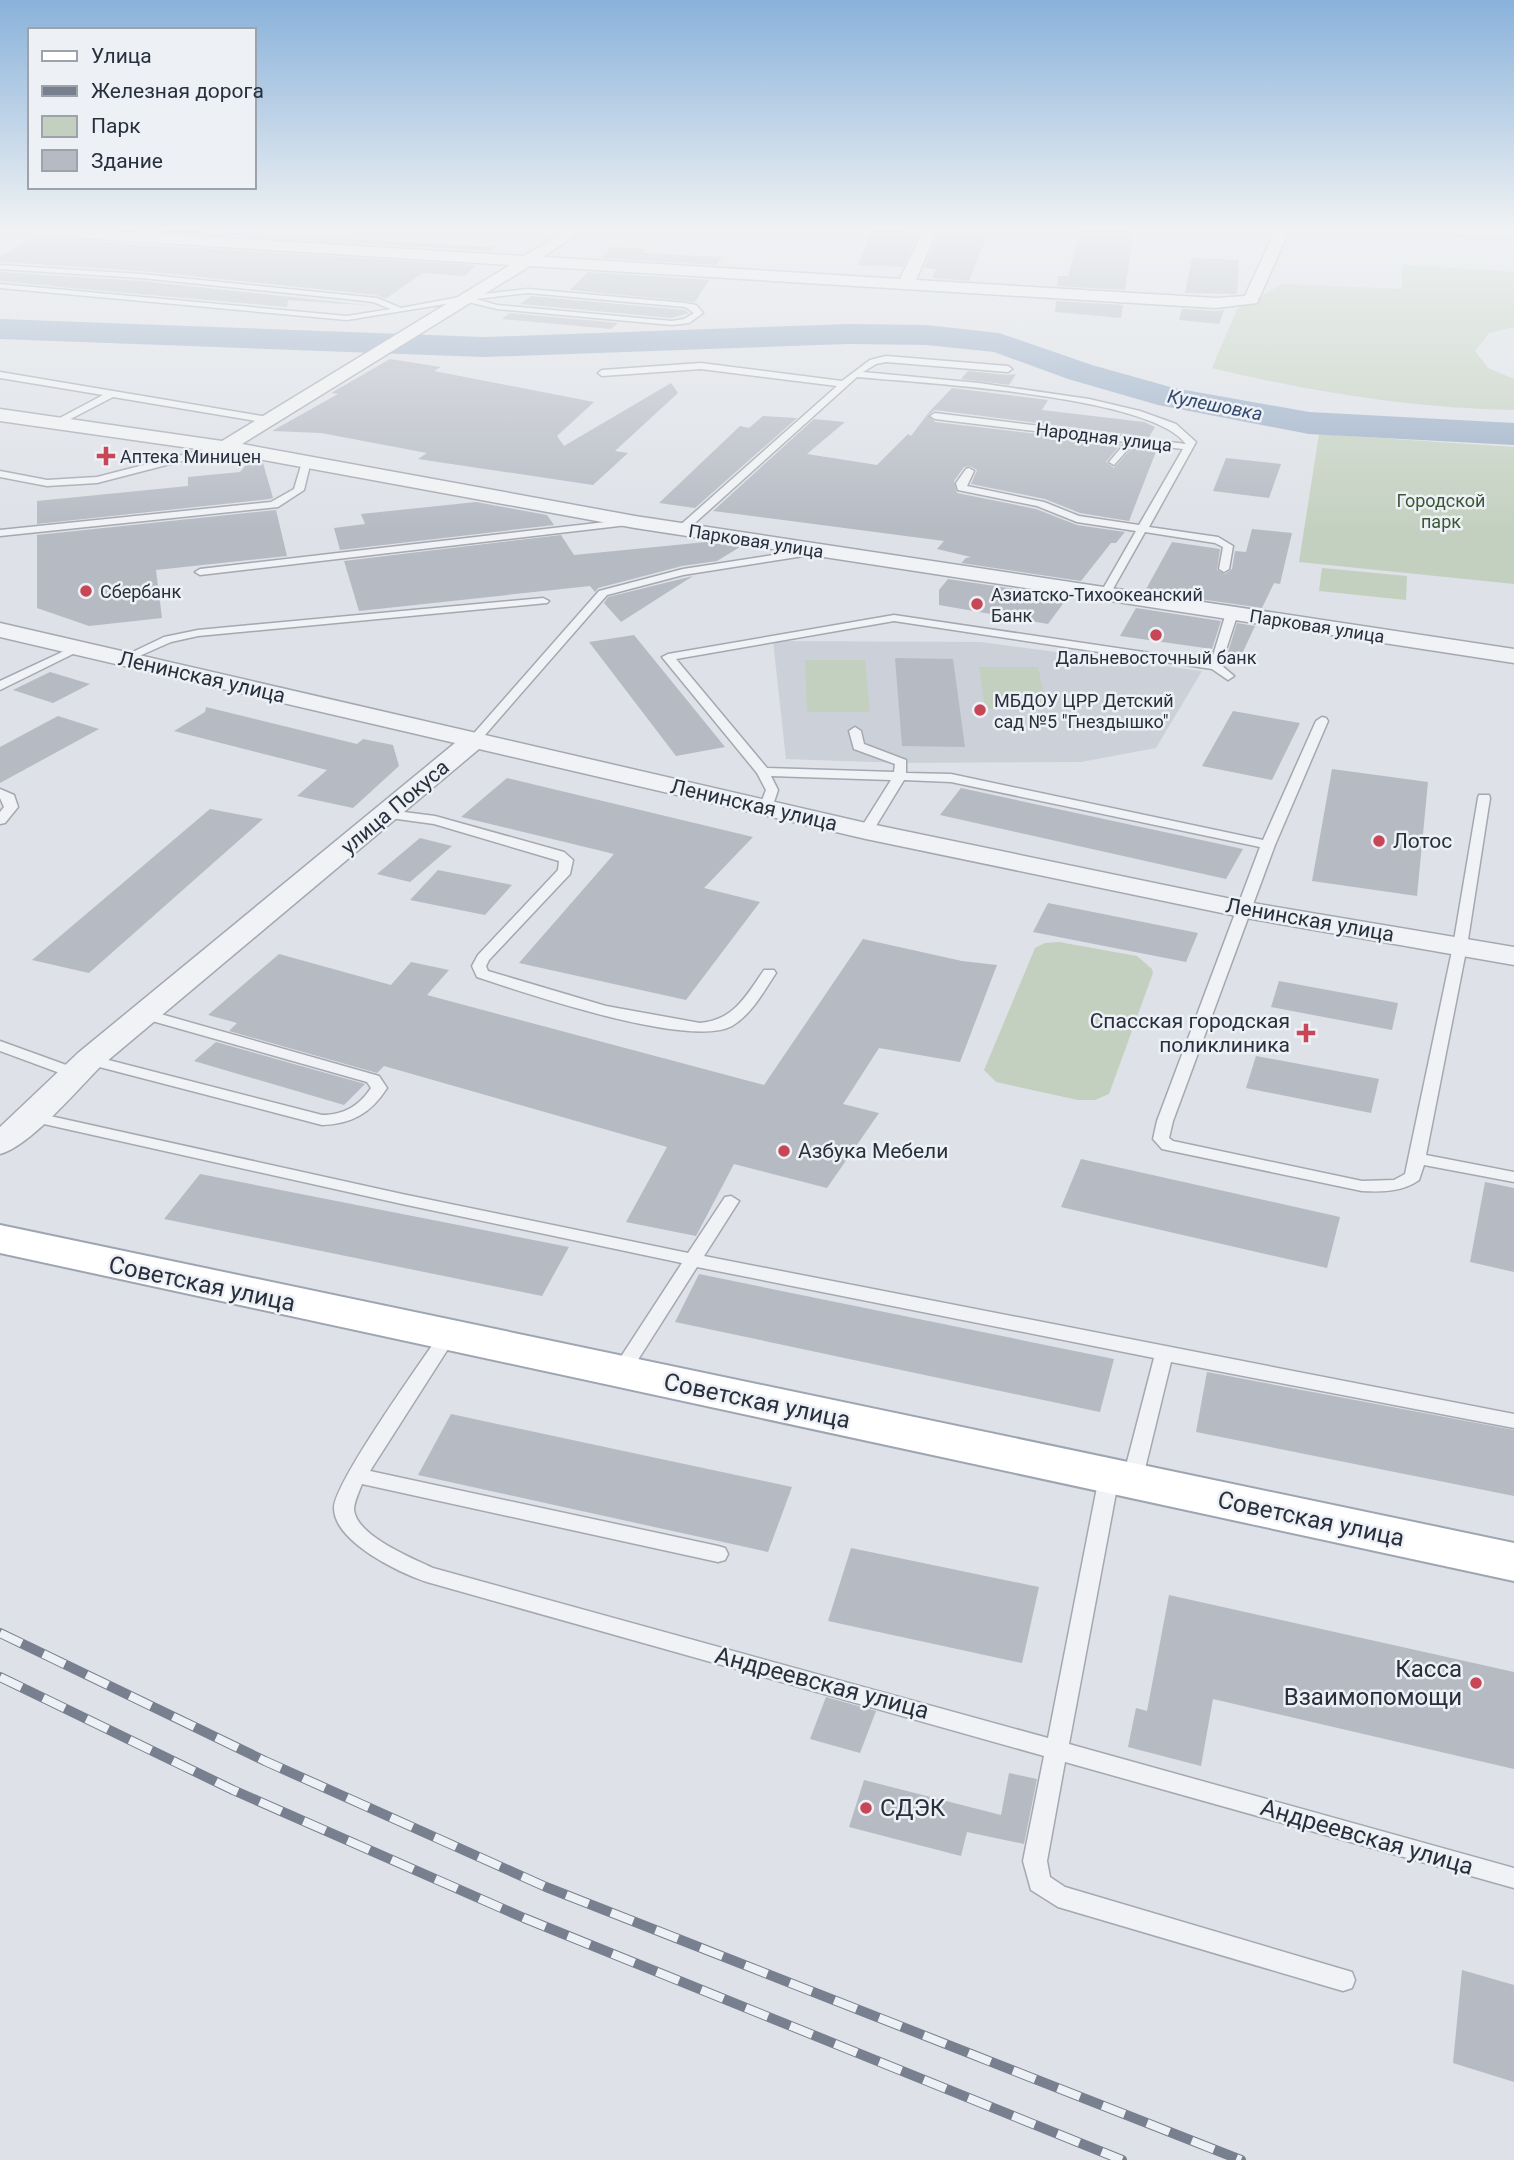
<svg xmlns="http://www.w3.org/2000/svg" width="1514" height="2160" font-family="Roboto,sans-serif">
  <rect width="100%" height="100%" fill="#dee1e7"/>
  <path fill="#ccd0d9" d="M773,641L980,642L1202,671L1156,748L1081,762L902,763L786,759Z"/>
  <g fill="#c3d0bf">
    <path d="M1402,265L1514,272V327L1489,333L1475,351L1488,368L1514,379V410C1411,408 1312,392 1212,368L1237,309L1283,284L1402,289Z"/>
    <path d="M1319,434L1514,447V584L1299,562Z"/>
    <path d="M1322,568L1407,576L1406,600L1319,591Z"/>
    <path d="M805,660H865L870,712H807Z"/>
    <path d="M979,667H1038L1047,709H985Z"/>
    <path d="M1059,942L1137,956L1152,969L1153,973L1109,1094L1095,1100H1078L996,1082L984,1070L1035,948L1045,943Z"/>
  </g>
  <g fill="none" stroke-linecap="round" stroke-linejoin="round">
    <path fill="#9aaec6" fill-rule="evenodd" d="M0,319L484,337L848,324L926,325L999,333L1092,365L1174,388L1309,412L1514,423V445L1309,434L1158,405L1068,379L994,352L926,345L848,344L484,357L0,339Z"/>
  </g>
  <g fill="#b6bac3">
    <path d="M115,229H161L495,247L491,251Z"/>
    <path d="M873,229H907L906,232L919,233L903,267L858,265Z"/>
    <path d="M1081,229H1134L1125,290L1057,286L1058,276H1068Z"/>
    <path d="M939,234L987,236L969,281L932,278L936,269L924,268Z"/>
    <path d="M33,238L476,265L465,276L423,273L385,299L377,295L141,271L0,262V256Z"/>
    <path d="M612,247L646,249L642,253L722,257L717,265L601,258Z"/>
    <path d="M1192,258L1239,260L1237,294L1185,293Z"/>
    <path d="M0,272L141,281L375,306L288,300L287,307L71,288L0,281Z"/>
    <path d="M588,272L709,280L695,302L570,290Z"/>
    <path d="M531,296L684,310L689,313L672,318L520,304Z"/>
    <path d="M1056,301L1123,305L1121,318L1055,312Z"/>
    <path d="M1182,309L1216,311L1224,310L1219,324L1179,320Z"/>
    <path d="M510,313L618,323L611,329L502,319Z"/>
    <path d="M390,359L441,367L434,371L594,402L557,436L564,446L671,383L678,393L615,451L628,453L593,485L418,459L427,453L321,433L272,431L338,394L331,393Z"/>
    <path d="M968,371L1008,375L1016,374L1009,385L961,379Z"/>
    <path d="M952,388L1048,400L1042,410L1144,422L1155,427L1149,437L935,410L928,415L935,422L1121,444L1106,462L1114,468L1131,449L1139,447L1157,449L1129,521L1080,513L1045,499L971,484L977,470L970,466L964,467L954,481L957,493L1036,509L1077,525L1125,532L1116,543H1111L1081,581L961,563L966,558L971,557L937,549L944,541L713,511L814,419L845,422L807,454L877,465L908,434L911,436L930,411Z"/>
    <path d="M763,416L797,418L695,508L659,503L740,426L749,428Z"/>
    <path d="M1226,458L1281,464L1269,498L1213,491Z"/>
    <path d="M250,460L263,463L273,498L270,499L37,524V501L188,486V477L240,472Z"/>
    <path d="M476,502L547,515L554,525L340,550L334,528L365,524L361,514Z"/>
    <path d="M276,510L287,556L156,570L162,618L89,626L37,608V535Z"/>
    <path d="M1252,529L1292,533L1280,584L1274,583L1262,608L1145,591L1172,542L1220,549L1217,570L1225,574L1232,569L1235,551L1246,552Z"/>
    <path d="M561,535L574,555L706,542L740,547L717,561L682,566L598,588L595,592L590,586L359,611L344,561Z"/>
    <path d="M693,576L621,622L604,603L608,597Z"/>
    <path d="M948,579L1068,597L1048,624L939,605V590Z"/>
    <path d="M1136,608L1221,621L1212,649L1120,636Z"/>
    <path d="M1237,623L1255,626L1242,654L1228,652Z"/>
    <path d="M634,635L725,747L676,756L589,642Z"/>
    <path d="M895,658L953,659L965,747L902,746Z"/>
    <path d="M50,672L90,684L53,703L13,690Z"/>
    <path d="M206,707L357,744L363,739L393,745L399,766L353,808L297,796L327,770L174,731L205,712Z"/>
    <path d="M1233,711L1300,723L1272,780L1202,766Z"/>
    <path d="M58,716L99,729L0,783V747Z"/>
    <path d="M1332,769L1428,782L1417,896L1312,881Z"/>
    <path d="M507,778L753,837L704,888L760,902L686,1000L519,963L614,854L461,817Z"/>
    <path d="M961,788L1243,849L1226,879L940,815Z"/>
    <path d="M210,809L263,819L89,973L32,960Z"/>
    <path d="M420,838L452,846L410,882L377,874Z"/>
    <path d="M438,870L512,885L485,915L410,900Z"/>
    <path d="M1048,903L1198,933L1186,962L1033,932Z"/>
    <path d="M863,939L962,961L997,965L960,1062L879,1048L843,1104L879,1113L827,1188L734,1164L696,1236L626,1222L667,1147L384,1066L377,1073L229,1031L237,1023L208,1015L279,954L391,985L411,962L449,970L427,995L764,1085Z"/>
    <path d="M1279,981L1398,1003L1392,1030L1271,1007Z"/>
    <path d="M216,1042L365,1084L344,1105L194,1061Z"/>
    <path d="M1256,1056L1379,1079L1371,1113L1246,1088Z"/>
    <path d="M1081,1159L1340,1217L1327,1268L1061,1207Z"/>
    <path d="M200,1174L569,1247L542,1296L164,1219Z"/>
    <path d="M1485,1182L1514,1188V1272L1470,1262Z"/>
    <path d="M699,1274L1114,1359L1100,1412L675,1322Z"/>
    <path d="M1207,1372L1514,1430V1496L1196,1432Z"/>
    <path d="M451,1414L792,1487L768,1552L418,1475Z"/>
    <path d="M851,1548L1039,1587L1022,1663L828,1621Z"/>
    <path d="M1169,1595L1514,1672V1769L1213,1699L1201,1766L1128,1747L1136,1708L1147,1711Z"/>
    <path d="M826,1697L876,1711L860,1753L810,1739Z"/>
    <path d="M1009,1773L1037,1779L1024,1844L967,1832L961,1856L849,1827L864,1780L1001,1815Z"/>
    <path d="M1462,1970L1514,1985V2082L1453,2063Z"/>
  </g>
  <g fill="none" stroke-linecap="round" stroke-linejoin="round">
    <g stroke="#a4a8b1" stroke-width="3">
      <g id="service">
        <path d="M0,265L141,274L357,296L377,298L401,308L465,296L528,289L685,303L696,305L703,313L689,323L672,325L497,309L464,301L347,320L0,288V284L347,316L391,309L373,302L357,300L141,278L0,269ZM528,293L685,307L694,313L684,319L672,321L497,305L476,299Z"/>
        <path d="M886,356L1008,366L1012,369L1008,372L886,362L876,364L863,372L979,383L1089,399L1140,411L1176,424L1196,442L1149,527L1218,537L1233,546L1229,569L1224,572L1219,569L1223,547L1215,543L1145,532L1109,596H1101L1100,594L1136,531L1077,522L1037,506L958,490L956,483L966,469L969,468L974,471L967,486L1044,502L1079,516L1139,525L1183,449L1139,444L1130,447L1114,465L1109,462L1126,442L935,419L930,416L935,413L1186,444C1151,395 921,383 857,377L686,531H678V527L837,386L701,369L602,376L598,373L602,370L701,363L842,381L870,360Z"/>
        <path d="M0,372L268,417L273,420L268,423L113,397L59,425L54,422L56,420L103,395L0,378Z"/>
        <path d="M225,444L228,445V449L97,483L47,486L0,477V471L47,480L97,477Z"/>
        <path d="M303,459L311,461L304,490L278,507L0,536V530L271,502L294,489Z"/>
        <path d="M632,519L636,520V524L200,575L195,572L200,569Z"/>
        <path d="M819,548L823,549V553L683,575L607,595L478,743H470L468,740L599,591L683,569Z"/>
        <path d="M543,598L549,601L547,603L198,636L171,642L128,661L124,662L118,659L164,637L198,630Z"/>
        <path d="M1232,610L1238,613L1221,665L1234,676L1228,680L1212,669L894,621L676,659L767,768L894,772L895,764L854,749L849,731L855,727L861,731L864,744L906,760V773L951,774L1263,840L1316,721L1322,717L1326,718L1328,721L1275,845L1173,1121L1169,1138L1173,1141L1362,1181L1394,1180L1405,1174L1453,946L1478,798L1479,795H1489L1490,798L1467,946L1426,1155L1514,1172V1182L1424,1165L1419,1180C1402,1192 1382,1192 1362,1191L1162,1149L1153,1139L1157,1121L1260,847L951,782L904,780L871,834L866,835L859,831L891,780L771,776L778,790L771,811H761L759,808L766,790L757,773L662,657L668,654L894,615L1211,662L1226,613Z"/>
        <path d="M77,645L81,646V650L0,690V681Z"/>
        <path d="M0,789L14,795L18,807L5,823L0,824V812L4,807L0,798Z"/>
        <path d="M388,810L435,816L564,852L573,860L570,874L489,960L486,966L488,971L606,1006L700,1023C734,1020 746,996 764,970H774L776,973C764,991 752,1014 732,1026C689,1049 525,993 477,977L472,966L478,955L558,870L559,861L434,824L383,817V811Z"/>
        <path d="M143,1009L379,1076L387,1088C371,1113 352,1124 322,1125L84,1063L81,1060L84,1057L89,1055L322,1115C344,1115 359,1106 371,1088L367,1082L138,1017L135,1014L138,1011Z"/>
        <path d="M0,1041L80,1070L82,1073L74,1078L68,1076L0,1051Z"/>
        <path d="M32,1112L402,1194L688,1253L725,1197L731,1196L739,1201L704,1256L1514,1414V1428L1171,1362L1142,1481L1139,1486L1132,1488L1125,1486L1122,1481L1154,1358L697,1267L627,1377H613L611,1372L682,1263L402,1204L26,1120L24,1117L26,1114Z"/>
        <path d="M446,1332L452,1334L455,1338L370,1471L718,1546L725,1548L728,1554L725,1560L718,1562L362,1484C359,1492 354,1502 354,1510C357,1536 412,1558 433,1568L1048,1738L1099,1477L1102,1472L1109,1470L1116,1472L1119,1477L1069,1744L1514,1868V1888L1065,1762L1047,1861L1050,1877L1065,1887L1352,1972L1355,1980L1352,1988L1343,1991L1058,1907L1031,1890L1023,1861L1044,1756L427,1582C400,1573 334,1542 334,1508C334,1483 421,1362 440,1334Z"/>
      </g>
    </g>
    <g stroke="#a4a8b1" stroke-width="3">
      <g id="minor">
        <path d="M0,229H72L524,256L569,229H586L543,257L900,279L924,229H938L916,280L1216,298L1245,296L1276,229H1290L1257,303L1216,308L530,266L242,444L635,516L1514,649V663L635,528L225,453L0,421V409L222,441L510,265L0,233Z"/>
        <path d="M1418,229L1514,230V238L1425,233Z"/>
        <path d="M0,623L866,823L1246,902L1514,947V965L1246,918L866,839L479,749L100,1067C77,1090 30,1146 0,1154V1127L78,1053L455,743L0,637Z"/>
      </g>
    </g>
    <g stroke="#9ea5b2" stroke-width="4">
      <path id="primary" d="M0,1225L1514,1543V1581L0,1253Z"/>
    </g>
    <use href="#service" fill="#f0f2f5" fill-rule="evenodd"/>
    <use href="#minor" fill="#f0f2f5" fill-rule="evenodd"/>
    <use href="#primary" fill="#fff" fill-rule="evenodd"/>
    <g stroke="#788090" stroke-width="10">
      <g id="rail">
        <path d="M0,1633L265,1761L546,1887L1241,2160"/>
        <path d="M0,1677L233,1790L524,1918L1122,2160"/>
      </g>
    </g>
    <use href="#rail" stroke="#edf0f5" stroke-width="8" stroke-dasharray="24" stroke-linecap="butt"/>
  </g>
  <linearGradient id="sky" x2="0" y2="1"><stop stop-color="#89b2da"/><stop offset="0.43" stop-color="#f0f2f4"/><stop offset="1" stop-color="#f0f2f4" stop-opacity="0"/></linearGradient>
  <rect width="1514" height="531" fill="url(#sky)"/>
  <g fill="#c74756" stroke="#edf0f5" stroke-width="2.5">
    <path d="M102.5 445.5h7v7h7v7h-7v7h-7v-7h-7v-7h7z"/>
    <circle cx="86" cy="591" r="7"/>
    <circle cx="977" cy="604" r="7"/>
    <circle cx="1156" cy="635" r="7"/>
    <circle cx="980" cy="710" r="7"/>
    <circle cx="1379" cy="841" r="7"/>
    <path d="M1302.5 1022.5h7v7h7v7h-7v7h-7v-7h-7v-7h7z"/>
    <circle cx="784" cy="1151" r="7"/>
    <circle cx="1476" cy="1683" r="7"/>
    <circle cx="866" cy="1808" r="7"/>
  </g>
  <g text-anchor="middle" dominant-baseline="central" stroke-width="5" stroke-linejoin="round" paint-order="stroke">
    <g font-size="18" fill="#282f3d" stroke="#edf0f5">
      <text transform="translate(1104 437) rotate(7)">Народная улица</text>
      <text transform="translate(756 541) rotate(9)">Парковая улица</text>
      <text transform="translate(1317 626) rotate(9)">Парковая улица</text>
    </g>
    <g font-size="18" fill="#282f3d" stroke="#edf0f5" text-anchor="start">
      <text x="120" y="456">Аптека Миницен</text>
      <text x="100" y="591">Сбербанк</text>
      <text x="991" y="594">Азиатско-Тихоокеанский<tspan x="991" dy="21">Банк</tspan></text>
      <text x="1156" y="657" text-anchor="middle">Дальневосточный банк</text>
      <text x="994" y="700">МБДОУ ЦРР Детский<tspan x="994" dy="21">сад №5 "Гнездышко"</tspan></text>
    </g>
    <g font-size="18" fill="#3b5836" stroke="#edf0f5">
      <text x="1441" y="500">Городской<tspan x="1441" dy="21">парк</tspan></text>
    </g>
    <g font-size="19" font-style="italic" fill="#344c6f" stroke="#edf0f5">
      <text transform="translate(1215 405) rotate(11)">Кулешовка</text>
    </g>
    <g font-size="21" fill="#282f3d" stroke="#edf0f5">
      <text transform="translate(202 677) rotate(13)">Ленинская улица</text>
      <text transform="translate(754 805) rotate(13)">Ленинская улица</text>
      <text transform="translate(395 807) rotate(-40)">улица Покуса</text>
      <text transform="translate(1310 920) rotate(10)">Ленинская улица</text>
    </g>
    <g font-size="21" fill="#282f3d" stroke="#edf0f5" text-anchor="start">
      <text x="1393" y="841">Лотос</text>
      <text x="1290" y="1021" text-anchor="end">Спасская городская<tspan x="1290" dy="24">поликлиника</tspan></text>
      <text x="798" y="1151">Азбука Мебели</text>
    </g>
    <g font-size="24" fill="#282f3d" stroke="#edf0f5">
      <text transform="translate(202 1284) rotate(12)">Советская улица</text>
      <text transform="translate(757 1401) rotate(12)">Советская улица</text>
      <text transform="translate(1311 1519) rotate(12)">Советская улица</text>
      <text transform="translate(822 1683) rotate(15)">Андреевская улица</text>
      <text transform="translate(1367 1837) rotate(16)">Андреевская улица</text>
    </g>
    <g font-size="24" fill="#282f3d" stroke="#edf0f5" text-anchor="end">
      <text x="1462" y="1669">Касса<tspan x="1462" dy="28">Взаимопомощи</tspan></text>
      <text x="880" y="1808" text-anchor="start">СДЭК</text>
    </g>
  </g>
  <rect x="28" y="28" width="228" height="161" fill="#edf0f5" stroke="#9ea3ab" stroke-width="2"/>
  <rect x="42" y="51" width="35" height="10" fill="#ffffff" stroke="#9ea3ab" stroke-width="2"/>
  <text x="91" y="63" font-size="21" fill="#282f3d">Улица</text>
  <rect x="42" y="86" width="35" height="10" fill="#788090" stroke="#9ea3ab" stroke-width="2"/>
  <text x="91" y="98" font-size="21" fill="#282f3d">Железная дорога</text>
  <rect x="42" y="116" width="35" height="21" fill="#c3d0bf" stroke="#9ea3ab" stroke-width="2"/>
  <text x="91" y="133" font-size="21" fill="#282f3d">Парк</text>
  <rect x="42" y="150" width="35" height="21" fill="#b6bac3" stroke="#9ea3ab" stroke-width="2"/>
  <text x="91" y="168" font-size="21" fill="#282f3d">Здание</text>
</svg>
